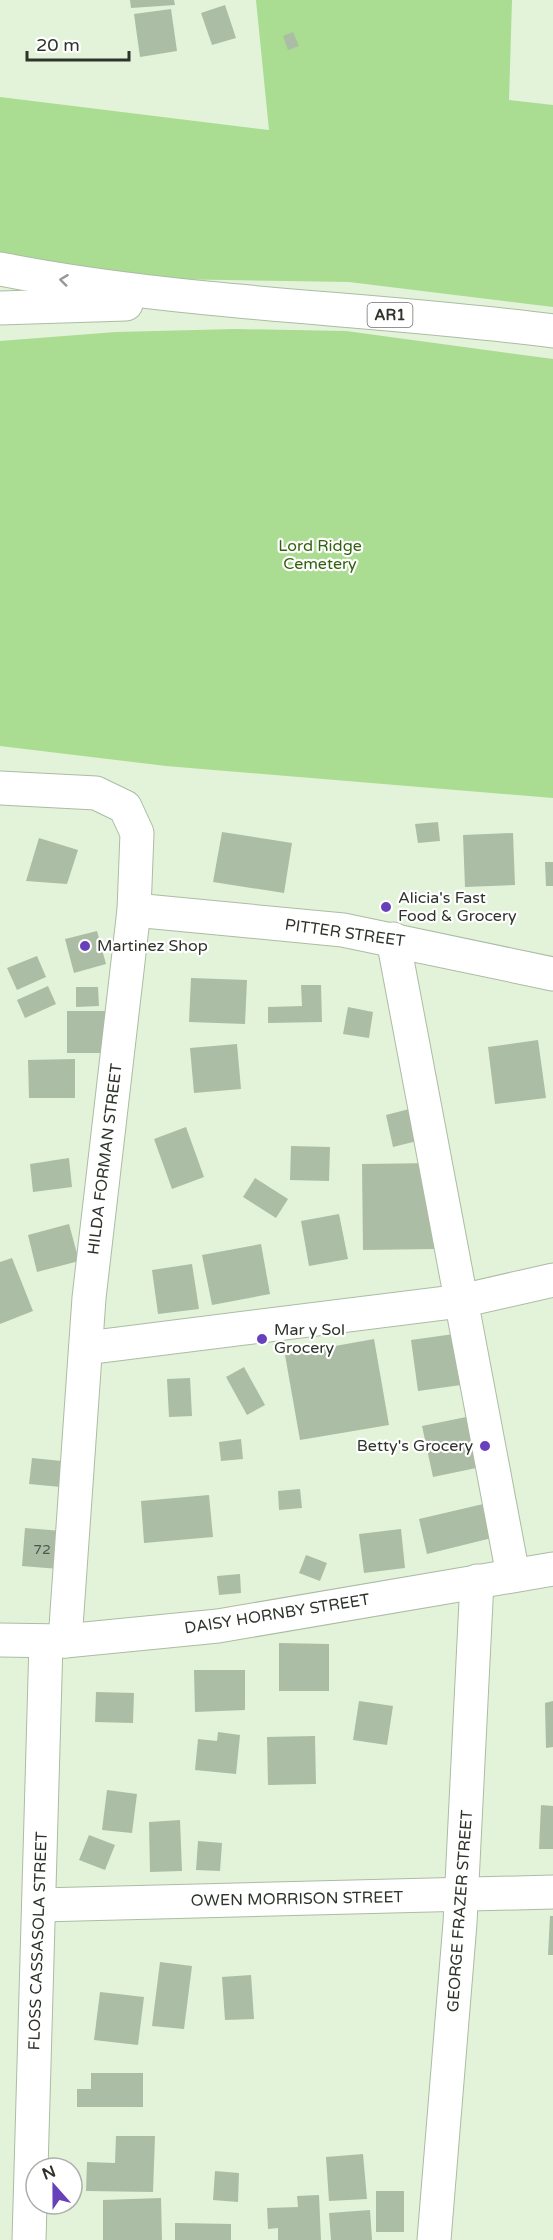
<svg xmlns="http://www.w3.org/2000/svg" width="553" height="2240" font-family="'Varela Round',sans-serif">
  <rect width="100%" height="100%" fill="#e2f3da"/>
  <g fill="#aadc91">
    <path d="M256,0H512L509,100L553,105V307L349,282L166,279L0,267V97L269,130Z"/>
    <path d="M235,329L346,331L553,359V798L166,766L0,746V341L116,332Z"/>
  </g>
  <g fill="#acbda5">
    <path d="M130,0H174L175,5L131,8Z"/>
    <path d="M225,5L236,38L212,45L201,13Z"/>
    <path d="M171,9L177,51L140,57L134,14Z"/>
    <path d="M293,32L299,46L288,50L283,36Z"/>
    <path d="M438,822L440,841L418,843L415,824Z"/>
    <path d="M222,832L292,843L284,893L213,882Z"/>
    <path d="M513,833L515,885L465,887L463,835Z"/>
    <path d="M39,838L78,850L67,884L26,881Z"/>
    <path d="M545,862H553V886H546Z"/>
    <path d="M97,931L106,964L74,973L65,939Z"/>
    <path d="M37,956L46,977L17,990L7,968Z"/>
    <path d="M191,978L247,980L245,1024L189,1022Z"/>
    <path d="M301,985H321L322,1022L268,1023V1007L302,1006Z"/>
    <path d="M48,986L56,1004L25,1018L17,1000Z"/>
    <path d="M76,987H98L99,1006L76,1007Z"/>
    <path d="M348,1007L373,1012L369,1038L343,1034Z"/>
    <rect x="67" y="1011" width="43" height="42"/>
    <path d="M538,1040L546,1098L495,1104L488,1047Z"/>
    <path d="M237,1044L241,1089L194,1093L190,1048Z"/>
    <path d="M75,1059V1098H29L28,1060Z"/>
    <path d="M413,1108L421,1140L393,1147L386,1115Z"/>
    <path d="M186,1127L204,1177L172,1189L154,1139Z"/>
    <path d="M291,1146L330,1147L329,1181L290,1180Z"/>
    <path d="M69,1158L72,1187L33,1192L30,1164Z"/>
    <path d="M433,1163L434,1249L363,1250L362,1164Z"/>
    <path d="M255,1178L288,1199L276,1218L243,1197Z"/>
    <path d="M339,1214L348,1259L309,1266L301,1221Z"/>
    <path d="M69,1224L79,1261L37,1272L28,1235Z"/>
    <path d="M261,1244L270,1294L212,1305L202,1255Z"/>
    <path d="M12,1258L33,1311L0,1324V1262Z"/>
    <path d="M192,1264L199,1309L158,1314L152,1270Z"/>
    <path d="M454,1334L461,1385L418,1391L411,1340Z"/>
    <path d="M374,1339L389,1425L300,1440L285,1355Z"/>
    <path d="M244,1367L265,1405L247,1415L226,1377Z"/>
    <path d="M190,1378L192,1416L169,1417L167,1379Z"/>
    <path d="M471,1416L481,1467L433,1477L422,1426Z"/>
    <path d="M241,1439L243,1459L221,1461L219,1442Z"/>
    <path d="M32,1458L62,1461L61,1487L29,1484Z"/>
    <path d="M300,1489L302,1508L279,1510L278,1491Z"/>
    <path d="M209,1495L213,1537L144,1543L141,1501Z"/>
    <path d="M496,1501L504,1535L427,1554L419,1519Z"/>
    <path d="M25,1528L62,1531L59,1569L22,1566Z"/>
    <path d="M401,1529L405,1568L364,1573L359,1534Z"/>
    <path d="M306,1555L327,1563L320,1581L299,1573Z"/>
    <path d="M240,1574L241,1593L219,1595L217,1576Z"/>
    <path d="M279,1643L329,1644V1691H279Z"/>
    <path d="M194,1670H245V1710L195,1712Z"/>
    <path d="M96,1692L134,1693L133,1723L95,1722Z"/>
    <path d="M359,1701L393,1706L387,1745L353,1740Z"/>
    <path d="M553,1701V1747L546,1748L545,1703Z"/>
    <path d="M218,1732L240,1735L236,1774L195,1770L198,1739L217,1741Z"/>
    <path d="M315,1736L316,1784L268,1785L267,1737Z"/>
    <path d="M107,1790L137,1794L132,1833L102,1830Z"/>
    <path d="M541,1805L553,1806V1849H539Z"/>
    <path d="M180,1820L182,1871L150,1872L149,1822Z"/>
    <path d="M89,1835L115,1845L105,1870L79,1860Z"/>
    <path d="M198,1841L222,1843L220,1871L196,1870Z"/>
    <path d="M550,1916H553V1955H548Z"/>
    <path d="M160,1962L192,1966L184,2029L152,2026Z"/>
    <path d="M251,1975L254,2019L225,2020L222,1977Z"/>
    <path d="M100,1992L144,1997L138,2045L94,2040Z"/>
    <path d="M91,2073H143V2107H77V2089H91Z"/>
    <path d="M116,2136H155L153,2192L86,2191L87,2162L115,2163Z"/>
    <path d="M363,2154L367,2199L329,2201L326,2157Z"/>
    <path d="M215,2171L239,2173L238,2202L213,2200Z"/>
    <rect x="376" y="2191" width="28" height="41"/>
    <path d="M319,2195L321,2240H278V2228L268,2229L267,2208L298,2207L297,2196Z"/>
    <path d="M161,2198L162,2240H103V2200Z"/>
    <path d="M370,2210L372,2240H331L329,2213Z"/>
    <path d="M175,2223L231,2224V2240H175Z"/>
  </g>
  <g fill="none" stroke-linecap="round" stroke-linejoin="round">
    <g stroke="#abbca4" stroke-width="35">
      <g id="street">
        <path d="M0,788L96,793L125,807L137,833L134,910L89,1298L65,1641"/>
        <path d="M134,910L343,930L553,974"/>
        <path d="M393,939L513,1575"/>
        <path d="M86,1348L461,1301L553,1280"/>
        <path d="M40,1905L553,1892"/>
        <path d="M29,2240L46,1642"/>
        <path d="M434,2240L460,1923L477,1581"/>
      </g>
    </g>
    <g stroke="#abbca4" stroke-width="35">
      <path id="secondary" d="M0,1640L65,1641L218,1626L553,1569"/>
    </g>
    <g stroke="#abbca4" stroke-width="35">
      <g id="primary">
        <path d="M0,269C183,305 369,307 553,331"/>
        <path d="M0,308L126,304"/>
      </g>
    </g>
    <use href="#street" stroke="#fff" stroke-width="33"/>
    <use href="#secondary" stroke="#fff" stroke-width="33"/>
    <use href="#primary" stroke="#fff" stroke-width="33"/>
  </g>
  <defs><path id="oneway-chevron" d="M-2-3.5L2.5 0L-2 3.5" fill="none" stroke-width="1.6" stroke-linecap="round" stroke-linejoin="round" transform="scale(1.5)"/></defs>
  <use stroke="#969a95" href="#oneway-chevron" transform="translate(64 280) rotate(-173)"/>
  <g fill="#6741b9" stroke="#fff" stroke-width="2">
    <circle cx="386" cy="907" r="6"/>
    <circle cx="85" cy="946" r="6"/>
    <circle cx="262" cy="1339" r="6"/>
    <circle cx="485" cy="1446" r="6"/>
  </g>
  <g text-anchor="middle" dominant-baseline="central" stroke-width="4.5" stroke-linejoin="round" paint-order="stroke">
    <g font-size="14" fill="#4e564a">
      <text x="42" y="1549">72</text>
    </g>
    <rect fill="#fff" stroke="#6d716b" stroke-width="1.5" x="367.5" y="303" width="45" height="24" rx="4.5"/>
    <g font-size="15" font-weight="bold" fill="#2e342b">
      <text x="390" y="315">AR1</text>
    </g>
    <g font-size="16" fill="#32620e" stroke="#fff">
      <text x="320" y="546">Lord Ridge<tspan x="320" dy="18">Cemetery</tspan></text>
    </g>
    <g font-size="16" fill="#2e342b" stroke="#fff" text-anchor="start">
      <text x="398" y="898">Alicia's Fast<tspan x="398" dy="18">Food &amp; Grocery</tspan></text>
      <text x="97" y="946">Martinez Shop</text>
      <text x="274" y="1330">Mar y Sol<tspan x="274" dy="18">Grocery</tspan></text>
      <text x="473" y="1446" text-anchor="end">Betty's Grocery</text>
    </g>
    <g font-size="16" fill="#2e342b" stroke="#fff">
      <text transform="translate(345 933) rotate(8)">PITTER STREET</text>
      <text transform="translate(105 1159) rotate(-83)">HILDA FORMAN STREET</text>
      <text transform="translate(277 1614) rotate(-9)">DAISY HORNBY STREET</text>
      <text transform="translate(297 1899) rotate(-1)">OWEN MORRISON STREET</text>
      <text transform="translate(460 1911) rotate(-86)">GEORGE FRAZER STREET</text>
      <text transform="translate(38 1941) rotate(-88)">FLOSS CASSASOLA STREET</text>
    </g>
  </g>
  <g transform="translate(54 2186) rotate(339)"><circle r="28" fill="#ffffff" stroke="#abaeaa" stroke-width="1.5"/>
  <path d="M0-4.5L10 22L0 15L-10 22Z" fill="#6741b9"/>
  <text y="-9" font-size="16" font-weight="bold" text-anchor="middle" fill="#2e342b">N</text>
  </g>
  <path d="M27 51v9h102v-9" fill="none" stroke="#2e342b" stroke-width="3"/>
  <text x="36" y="51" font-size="18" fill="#2e342b" stroke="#ffffff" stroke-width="4.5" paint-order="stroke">20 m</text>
</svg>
